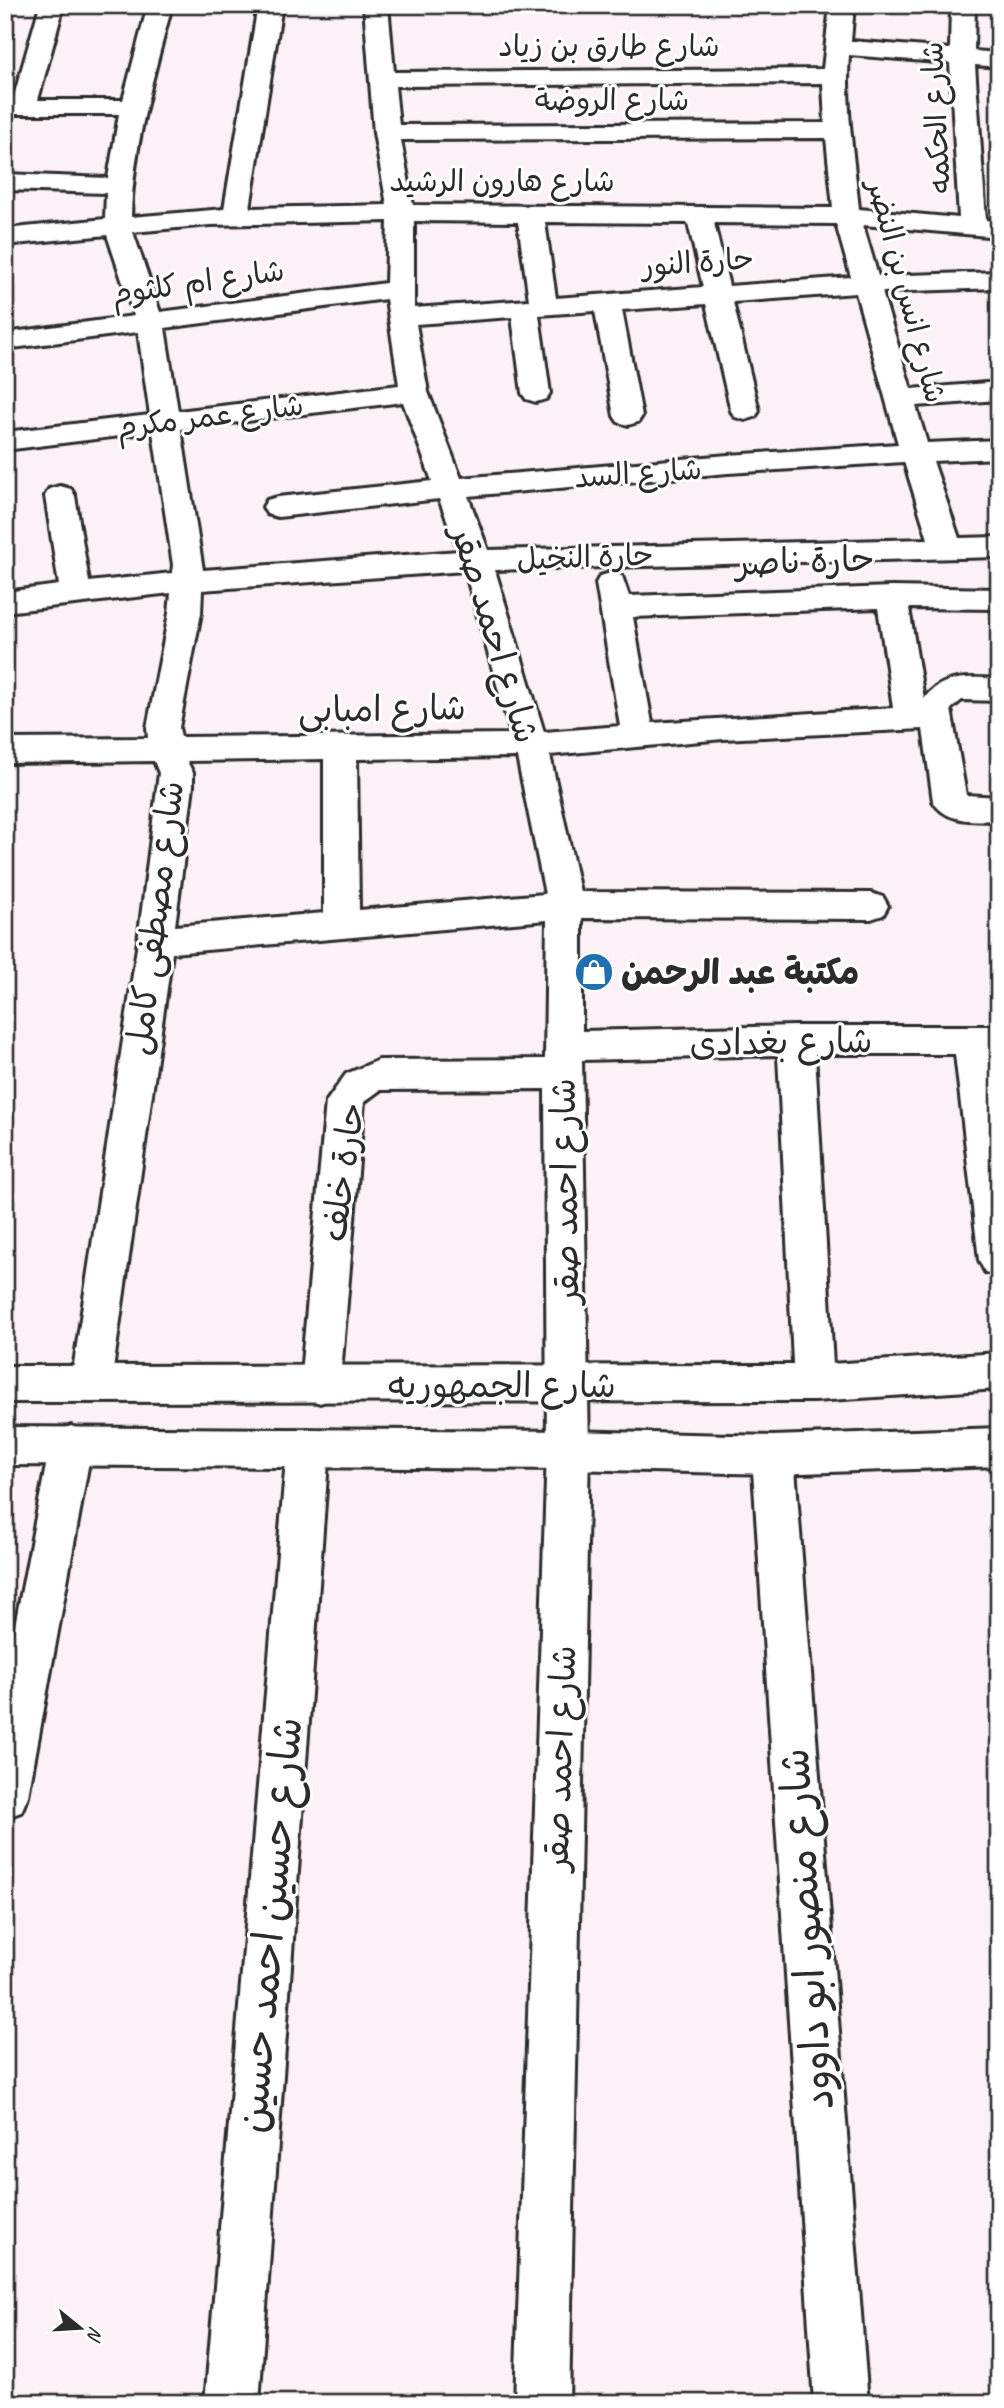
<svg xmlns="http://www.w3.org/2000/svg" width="1004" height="2408" font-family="Caveat,'Playpen Sans Arabic',sans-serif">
  <rect width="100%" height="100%" fill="#fcf1f7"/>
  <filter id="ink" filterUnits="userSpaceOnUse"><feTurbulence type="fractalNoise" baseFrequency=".0143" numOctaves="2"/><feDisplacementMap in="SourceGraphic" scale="14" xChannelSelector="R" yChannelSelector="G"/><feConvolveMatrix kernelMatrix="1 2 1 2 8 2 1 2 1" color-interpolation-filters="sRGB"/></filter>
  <g filter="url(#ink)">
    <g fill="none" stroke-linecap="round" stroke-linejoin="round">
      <g stroke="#2b2b2b" stroke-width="6">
        <g id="minor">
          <path d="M40,5H64L38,100H123L148,5H172C154,75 133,145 131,217L224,209L258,5H282L250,208L387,205L374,133L364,5H388L394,72L823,69L830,5H854L851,41L950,49L951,5H975L974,51L999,53V67L975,65L986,220L999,221V237L863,225L878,276L999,272V288L882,292L911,389L999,382V400L916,406L927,443L999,440V458L933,461L959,538L999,537V557L495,570L544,732L620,726L596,583L600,576L611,573L622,576L629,596L892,587L999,589V609L909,608L924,699C942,674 971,677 999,679V701L962,700L951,709L966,795L999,797V821C975,820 946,824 933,801L923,729L723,739L550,755L580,892L871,893L883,897L888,906L883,915L871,919L582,918V1031L796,1026H999V1054H992L999,1106V1276L985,1272L979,1260L955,1054H815L834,1383L828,1396L814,1401L800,1396L794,1383L778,1055L582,1060L589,1450L569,2403H515L547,1450L545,1089L380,1090L364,1102L340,1385L334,1398L320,1403L306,1398L300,1385L326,1102L346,1074L379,1060L545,1059L547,920L172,953L111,1384L105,1397L91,1402L77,1397L71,1384L138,941L159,773L154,761L5,763V739L148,738L147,728L169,613L171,593L5,612V592L59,585L45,496L49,489L60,486L71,489L75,496L89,582L172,573L173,565L153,432L5,450V432L150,415L138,332L5,349V333L134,316L107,235L5,245V229L105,219L106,193L5,190V174L108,178L119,114H5V100H13ZM849,55L950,63L959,218L859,209C854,158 845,106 849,55ZM823,83L825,123L399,125L395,86ZM826,138L833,208L413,205L401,140ZM388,221L386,283L160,312L133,232L210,225ZM414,221L518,222L529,300L414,308ZM545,222L688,223L703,287L556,298ZM714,223L836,224L851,277L729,286ZM856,293L898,444L728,455L461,478L428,392L416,324L512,317L522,393L526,399L536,402L546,399L550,393L539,315L595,311L614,416L618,422L628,425L638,422L642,416L622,310L706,304L731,411L735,417L745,420L755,417L759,411L733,302ZM386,299L399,385L178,411L165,328ZM403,402L432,481L278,497L267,500L263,507L267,514L278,517L439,499L459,551L203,570L181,429ZM904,462L928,539L488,550L468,496L728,473ZM465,571L511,734L181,737L179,728L201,613L202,590ZM878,608L893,708L652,723L633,617ZM517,757L545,894L359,910L357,759ZM324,759V913L175,926L193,786V773L187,761Z"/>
          <path d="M71,1426L86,1432L92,1445L28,1796L21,1812L5,1818V1677L50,1445L56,1432Z"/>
          <path d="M308,1429L323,1435L329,1448L259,2403H205L287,1448L293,1435Z"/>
          <path d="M773,1436L788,1442L794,1455L868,2403H814L752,1455L758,1442Z"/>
        </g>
      </g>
      <g stroke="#2b2b2b" stroke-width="6">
        <g id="major">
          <path d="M999,1353V1389L814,1401L5,1402V1366L814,1365Z"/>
          <path d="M5,1427L568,1431L773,1436L999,1428V1466L773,1474L568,1469L5,1465Z"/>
        </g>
      </g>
      <use href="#minor" fill="#fff" fill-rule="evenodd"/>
      <use href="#major" fill="#fff" fill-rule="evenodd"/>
    </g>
  </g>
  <defs>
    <g id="shop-disc" transform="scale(2.0125)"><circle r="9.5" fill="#1f6fb2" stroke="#fff"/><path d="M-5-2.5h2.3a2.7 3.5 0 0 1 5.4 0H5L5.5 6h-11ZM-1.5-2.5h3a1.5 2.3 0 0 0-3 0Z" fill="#fff"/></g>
  </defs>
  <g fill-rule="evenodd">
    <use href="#shop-disc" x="594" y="972"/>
  </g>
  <g text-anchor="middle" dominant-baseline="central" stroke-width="6" stroke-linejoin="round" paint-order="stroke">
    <g font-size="30" fill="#2b2b2b" stroke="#fff">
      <text x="609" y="46">شارع طارق بن زياد</text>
      <text x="612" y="100">شارع الروضة</text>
      <text transform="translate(936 118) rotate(-93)">شارع الحكمه</text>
      <text x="502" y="181">شارع هارون الرشيد</text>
      <text transform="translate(698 262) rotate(-4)">حارة النور</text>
      <text transform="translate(198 282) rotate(-8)">شارع ام كلثوم</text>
      <text transform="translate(907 291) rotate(75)">شارع انس بن النضر</text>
      <text transform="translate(210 416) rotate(-7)">شارع عمر مكرم</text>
      <text transform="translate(638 473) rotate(-4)">شارع السد</text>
      <text transform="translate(585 557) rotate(-2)">حارة النخيل</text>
    </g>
    <g font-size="35" fill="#2b2b2b" stroke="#fff">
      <text transform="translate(805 561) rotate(-2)">حارة ناصر</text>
      <text transform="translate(495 634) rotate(73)">شارع احمد صقر</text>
      <text transform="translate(382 709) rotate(-1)">شارع امبابى</text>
      <text transform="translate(155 918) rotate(-83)">شارع مصطفى كامل</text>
      <text transform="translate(781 1042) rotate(-1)">شارع بغدادى</text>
      <text transform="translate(343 1172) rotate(-82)">حارة خلف</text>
      <text transform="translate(565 1191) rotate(-91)">شارع احمد صقر</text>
      <text x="502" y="1385">شارع الجمهوريه</text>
      <text transform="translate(560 1758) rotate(-88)">شارع احمد صقر</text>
    </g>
    <g font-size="35" font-weight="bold" fill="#2b2b2b" stroke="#fff" text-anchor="start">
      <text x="621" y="972">مكتبة عبد الرحمن</text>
    </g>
    <g font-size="42" fill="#2b2b2b" stroke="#fff">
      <text transform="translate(270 1925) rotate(-85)">شارع حسين احمد حسين</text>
      <text transform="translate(807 1929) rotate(-94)">شارع منصور ابو داوود</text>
    </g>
  </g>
  <rect width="1004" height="2408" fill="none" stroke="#fff" stroke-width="28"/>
  <rect x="14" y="14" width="976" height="2380" fill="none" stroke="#2b2b2b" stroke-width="2.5" filter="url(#ink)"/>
  <g transform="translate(80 2328) rotate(108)" stroke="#ffffff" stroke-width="5" paint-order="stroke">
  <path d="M0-5L12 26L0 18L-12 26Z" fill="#2b2b2b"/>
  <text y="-10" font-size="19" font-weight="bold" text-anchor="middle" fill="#2b2b2b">N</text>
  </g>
</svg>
